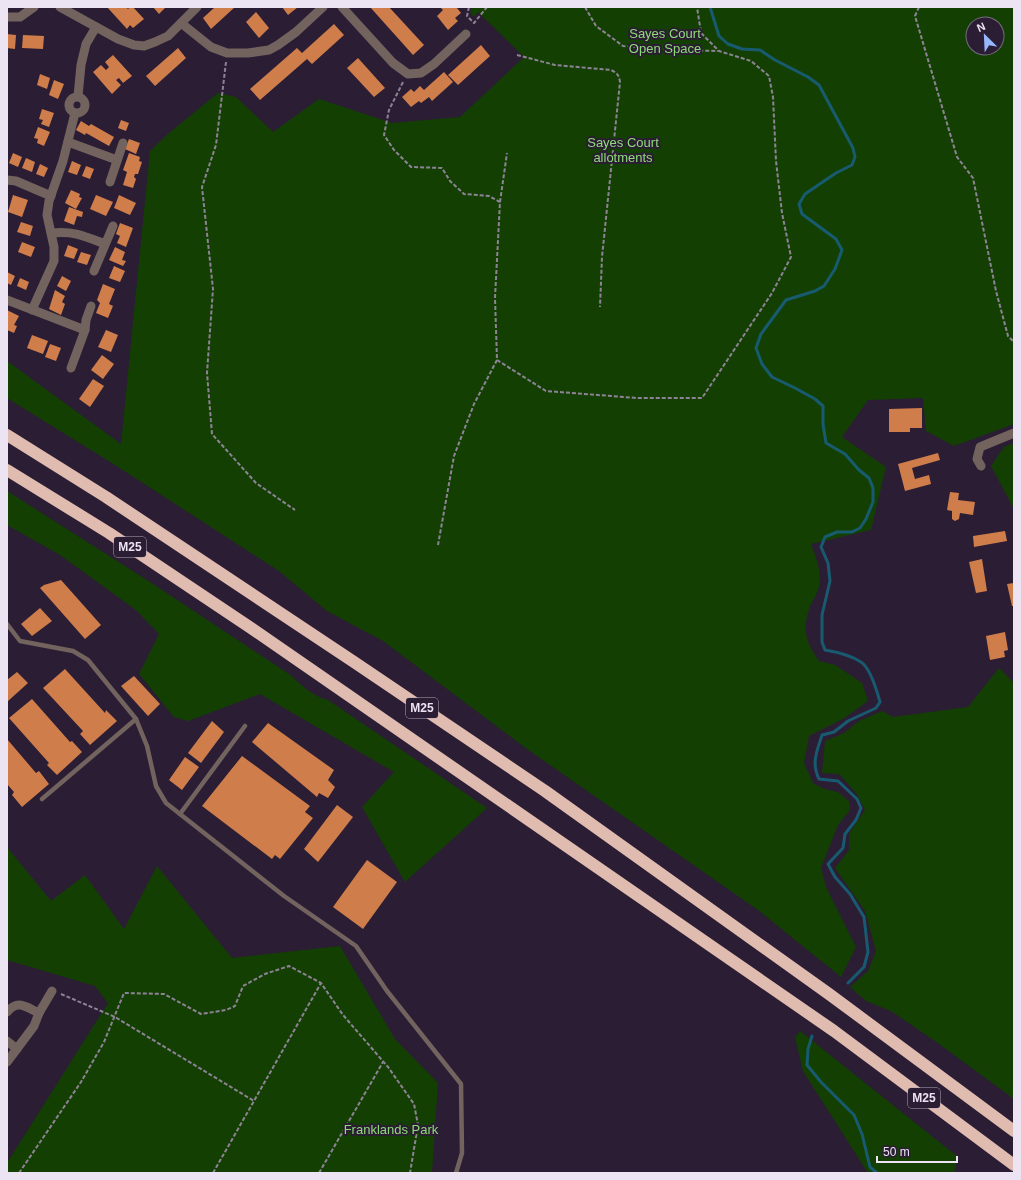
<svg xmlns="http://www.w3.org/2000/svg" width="1021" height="1180" font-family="Helvetica,sans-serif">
  <rect width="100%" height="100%" fill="#2b1d34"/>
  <g fill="#134002" fill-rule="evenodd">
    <path d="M472,7H1014V424L954,446L926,431L923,398L868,400L842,437L886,467L871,530L811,544C816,557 822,572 819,586C818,593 813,600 810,606C802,630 805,641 819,661L835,665L862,683L868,701L843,719L809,736L804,763L813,783L824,789L838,792L849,801L850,810L838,825L821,868L826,887L856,947L841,977L758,910L527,749L383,641L327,611L279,571L115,465L7,398V361L121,444L150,151L169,133L218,93L236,97L273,132L319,99L392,123L460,117L524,57L478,12L474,17L470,12ZM973,24H997V48H973Z"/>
    <path d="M1014,443V509L991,466L1004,447Z"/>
    <path d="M7,491L150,582L289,674C300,684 313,697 328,700L487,808L405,882L362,807L394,772L260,694L188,721L174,717L139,674L159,634L136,610L60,555L7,525Z"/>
    <path d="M999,668L1013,682L1014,681V1099L935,1041L891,1011L866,1001L850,987L868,971L876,951L865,911L835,868L849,850V834L865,810L856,793L839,774L822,773L825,741L844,733L859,721L882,711L893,717L968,707Z"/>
    <path d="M7,847L51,901L85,875L124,929L157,866L232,958L340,946L395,1039L438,1083L432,1173H7V1163L108,1003L95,986L7,960Z"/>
    <path d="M800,1031L958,1157L954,1173H868L803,1071L795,1037Z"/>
  </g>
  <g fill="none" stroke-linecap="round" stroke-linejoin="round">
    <g stroke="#185b71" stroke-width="3">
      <path d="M710,7L719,36L728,44L742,49L760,50L775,60L808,77L819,85L853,148L855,157L852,165L836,173L805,194L799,204L802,214L836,239L842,250L835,269L824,286L815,291L786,300L761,334L756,348L762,364L772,377L795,388L815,399L823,406V424L826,443L845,454L859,470L869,478L873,488V502L866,519L860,528L852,532H837L825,537L821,547L828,563L830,581L822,615V642L825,650C837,652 850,655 861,662C870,668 877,691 880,702L876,708L848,721L834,732L822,735C817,751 811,763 819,779L838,781L857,799L861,808L856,820L845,834L843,848L828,864L835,877L850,894L864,917L868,952L864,967L848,983"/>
      <path d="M812,1036L808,1049L807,1065L821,1082L854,1115L862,1134L870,1167L877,1173"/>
    </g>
  </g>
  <g fill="#cf7d4b">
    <path d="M107,7H126L128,9L130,7H133L144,19L133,28L130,25L127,29Z"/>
    <path d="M153,7H166L159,14Z"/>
    <path d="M215,7H235L211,29L203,18Z"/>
    <path d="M282,7H298L288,15Z"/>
    <path d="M370,7H389L424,45L413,55Z"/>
    <path d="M440,7H459L457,8L461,13L455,18L458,21L448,30L437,16L443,10Z"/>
    <path d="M256,12L269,28L259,38L246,22Z"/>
    <path d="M334,24L344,35L312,64L307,59L260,100L250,89L297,48L302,53Z"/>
    <path d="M7,34L16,35L15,49L7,48Z"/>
    <path d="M23,35L44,36L43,49L22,48Z"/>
    <path d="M481,45L490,56L458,85L448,75Z"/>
    <path d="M178,48L186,58L155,86L146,76Z"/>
    <path d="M113,55L132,76L123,83L119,78L116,80L121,85L112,94L93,72L101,65L106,70L109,67L105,62Z"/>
    <path d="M358,58L385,88L374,97L347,68Z"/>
    <path d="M444,72L453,82L432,101L429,97L421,103L419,101L411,107L402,97L411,89L414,92L420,86L424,90Z"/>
    <path d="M40,74L50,78L47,89L37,85Z"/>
    <path d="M54,80L64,84L58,99L49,95Z"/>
    <path d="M42,109L54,113L49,127L41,124L43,120L39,119Z"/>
    <path d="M121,120L129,123L126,131L118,128Z"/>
    <path d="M81,121L89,126L91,124L114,137L109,146L86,133L85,135L76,130Z"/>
    <path d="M38,127L50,132L44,146L37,143L38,139L34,138Z"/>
    <path d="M129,139L140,143L136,154L125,149Z"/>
    <path d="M13,153L22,157L18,167L9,163Z"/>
    <path d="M129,153L140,157L139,161L142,162L138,174H135L134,177L136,179L133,188L123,185L127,172L123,170Z"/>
    <path d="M26,158L35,162L32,172L22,168Z"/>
    <path d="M72,161L81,165L77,175L68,172Z"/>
    <path d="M40,164L48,168L44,177L36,174Z"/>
    <path d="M86,166L94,169L90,179L82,176Z"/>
    <path d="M71,190L80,194L79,197L82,198L76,209L65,203Z"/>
    <path d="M13,195L28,200L22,217L8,212Z"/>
    <path d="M96,195L113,202L106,216L90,209Z"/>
    <path d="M119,195L136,203L130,215L114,208Z"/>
    <path d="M69,207L83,212L82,217L77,216L74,225L64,221Z"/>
    <path d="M21,222L33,226L30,236L17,232Z"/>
    <path d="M120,223L133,228L126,247L117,243L120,236L116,234Z"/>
    <path d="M22,242L35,247L31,257L18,252Z"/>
    <path d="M68,245L78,249L74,259L64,256Z"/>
    <path d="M115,247L125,252L122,260L126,261L123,266L109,260Z"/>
    <path d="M81,252L91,255L87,265L77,262Z"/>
    <path d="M114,266L125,271L120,282L109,278Z"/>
    <path d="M7,272L15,276L11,285L7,283Z"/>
    <path d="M62,276L71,281L66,291L57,286Z"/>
    <path d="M20,278L29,282L26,290L17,286Z"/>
    <path d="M103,284L115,289L109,304L113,306L108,318L96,313L100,303L97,300Z"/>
    <path d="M55,290L65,296L62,302L65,304L61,315L49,309Z"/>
    <path d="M7,310L19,316L14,325L17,326L14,333L7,330Z"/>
    <path d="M106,330L118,335L111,352L98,347Z"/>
    <path d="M32,335L48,341L43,354L27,348Z"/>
    <path d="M50,344L61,348L56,361L45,357Z"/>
    <path d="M102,355L114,364L103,379L91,370Z"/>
    <path d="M93,379L104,386L90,407L79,399Z"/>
    <path d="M922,408V428H910V432H889V409Z"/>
    <path d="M938,453L940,460L912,468L915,479L929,475L931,484L905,491L898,464Z"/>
    <path d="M950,492L959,493L958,500L975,502L973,515L960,513L959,519L955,521L952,519V511L947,510Z"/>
    <path d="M1005,531L1007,541L974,547L973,536Z"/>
    <path d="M982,559L987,591L976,593L969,562Z"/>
    <path d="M61,580L101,625L85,639L40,588L44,585Z"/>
    <path d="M1014,583V606H1012L1007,584Z"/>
    <path d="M40,608L52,621L32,636L21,624Z"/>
    <path d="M1005,632L1008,650L1004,651L1005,657L990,660L986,636Z"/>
    <path d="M65,669L105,713L106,710L117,721L90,745L80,734L83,731L43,688Z"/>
    <path d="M17,672L28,683L7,702V680Z"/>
    <path d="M134,676L160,704L148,716L121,686Z"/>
    <path d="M32,699L70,742L72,741L82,752L57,775L47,765L49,763L9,718Z"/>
    <path d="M212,721L224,732L201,763L188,753Z"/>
    <path d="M268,723L334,770L328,780L335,787L328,798L319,793L317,797L252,742Z"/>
    <path d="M7,739L36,773L39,771L49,784L22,807L12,795L14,792L7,784Z"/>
    <path d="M242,756L310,806L305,812L313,818L280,859L275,855L272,859L202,806Z"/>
    <path d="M185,757L199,767L182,790L169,780Z"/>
    <path d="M337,805L353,817L318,862L304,849Z"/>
    <path d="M367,860L397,882L363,929L333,907Z"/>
  </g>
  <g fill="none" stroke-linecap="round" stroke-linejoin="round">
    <g stroke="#8e8396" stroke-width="2" stroke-dasharray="4 2" stroke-linecap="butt">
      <path d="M469,7L467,16L474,23L487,7"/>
      <path d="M585,7L596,26L623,46L665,50L718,51"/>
      <path d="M919,7L915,16L957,157L973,178L996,291L1008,336L1014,342"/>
      <path d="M517,55L555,65L611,70C617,73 619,75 620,82L602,257L600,307"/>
      <path d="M226,62L216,145L202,187L213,289L207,373L212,434L256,483L295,510"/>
      <path d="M403,82L389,110L384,135L394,150L411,167L442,168L450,181L464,194L489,196L500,202L495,298L497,360L474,404L454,456L438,545"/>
      <path d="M500,202L507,153"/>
      <path d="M497,360L546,391L637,398H702L772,293L791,257L782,213L776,161L773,97L769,76L751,61L719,51L701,33L697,7"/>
      <path d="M61,994L115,1017L254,1101"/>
      <path d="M19,1173L81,1082L104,1042L124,993L164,994L201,1014L226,1010L235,1006L243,986L265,974L289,966L321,983L343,1015L388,1067L414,1104L418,1125L410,1173"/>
      <path d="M213,1173L321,983"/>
      <path d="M319,1173L383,1062"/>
    </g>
    <g stroke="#72635e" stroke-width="4.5">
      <path d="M7,624L20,641L73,651L88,660L136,719L147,746L156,786L166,803L284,896L356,946L387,991L461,1084L462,1153L456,1173"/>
      <path d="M42,799L136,719"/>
      <path d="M180,814L245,726"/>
    </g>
    <g stroke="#72635e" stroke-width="9">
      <path d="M60,7L118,39L134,45L144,46L155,42L168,36L197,7"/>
      <path d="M342,7L393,63L408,74L421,73L434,64L466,34"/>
      <path d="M7,17H20L34,7"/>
      <path d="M181,23L211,47L227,53H248L269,50L278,45L296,32L323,7"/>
      <path d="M78,96L81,65L86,44L96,27"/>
      <circle cx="77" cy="105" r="8"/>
      <path d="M68,142L117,160"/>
      <path d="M7,180L16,181L51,196"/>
      <path d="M110,182L123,143"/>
      <path d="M52,233C75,231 84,236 105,244"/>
      <path d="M94,271L113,226"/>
      <path d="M7,300L85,330"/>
      <path d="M32,310L54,261V247L47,215L49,201L63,161L75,113"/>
      <path d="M71,368L85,330L86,320L91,306"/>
      <path d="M981,466L977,459L980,447L1014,433"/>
      <path d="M7,1012C18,999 26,1007 39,1013"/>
      <path d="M7,1041L17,1049"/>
      <path d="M7,1062L34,1026L39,1013L52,991"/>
    </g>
    <g stroke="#e0bbaf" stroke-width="12">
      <path d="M7,435L106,497L354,662L545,791L829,994L1014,1131"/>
      <path d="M7,470L109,533L251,628L834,1031L1014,1165"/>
    </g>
  </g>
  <g text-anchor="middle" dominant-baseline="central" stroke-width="4" stroke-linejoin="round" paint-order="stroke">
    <g fill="#2b1d34" stroke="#b2a8ba" stroke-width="1">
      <rect x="114" y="537" width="32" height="20" rx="3"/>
      <rect x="406" y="698" width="32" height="20" rx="3"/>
      <rect x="908" y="1088" width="32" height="20" rx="3"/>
    </g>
    <g font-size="12" font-weight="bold" fill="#ece3f3">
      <text x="130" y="547">M25</text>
      <text x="422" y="708">M25</text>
      <text x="924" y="1098">M25</text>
    </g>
    <g font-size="13" fill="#8eda78" stroke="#2b1d34">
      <text x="665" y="33">Sayes Court<tspan x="665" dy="15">Open Space</tspan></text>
      <text x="623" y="142">Sayes Court<tspan x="623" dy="15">allotments</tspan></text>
      <text x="391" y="1129">Franklands Park</text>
    </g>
  </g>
  <rect width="1021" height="1180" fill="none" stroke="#ece3f3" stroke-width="16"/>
  <g transform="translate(985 36) rotate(336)"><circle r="19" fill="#2b1d34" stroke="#786c80"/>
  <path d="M0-3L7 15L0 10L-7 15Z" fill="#96b6fd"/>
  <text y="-6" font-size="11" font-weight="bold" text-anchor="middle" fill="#ece3f3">N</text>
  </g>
  <path d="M877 1156v6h80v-6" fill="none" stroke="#ece3f3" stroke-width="2"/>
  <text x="883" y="1156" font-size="12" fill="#ece3f3" stroke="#2b1d34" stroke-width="3" paint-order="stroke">50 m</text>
</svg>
